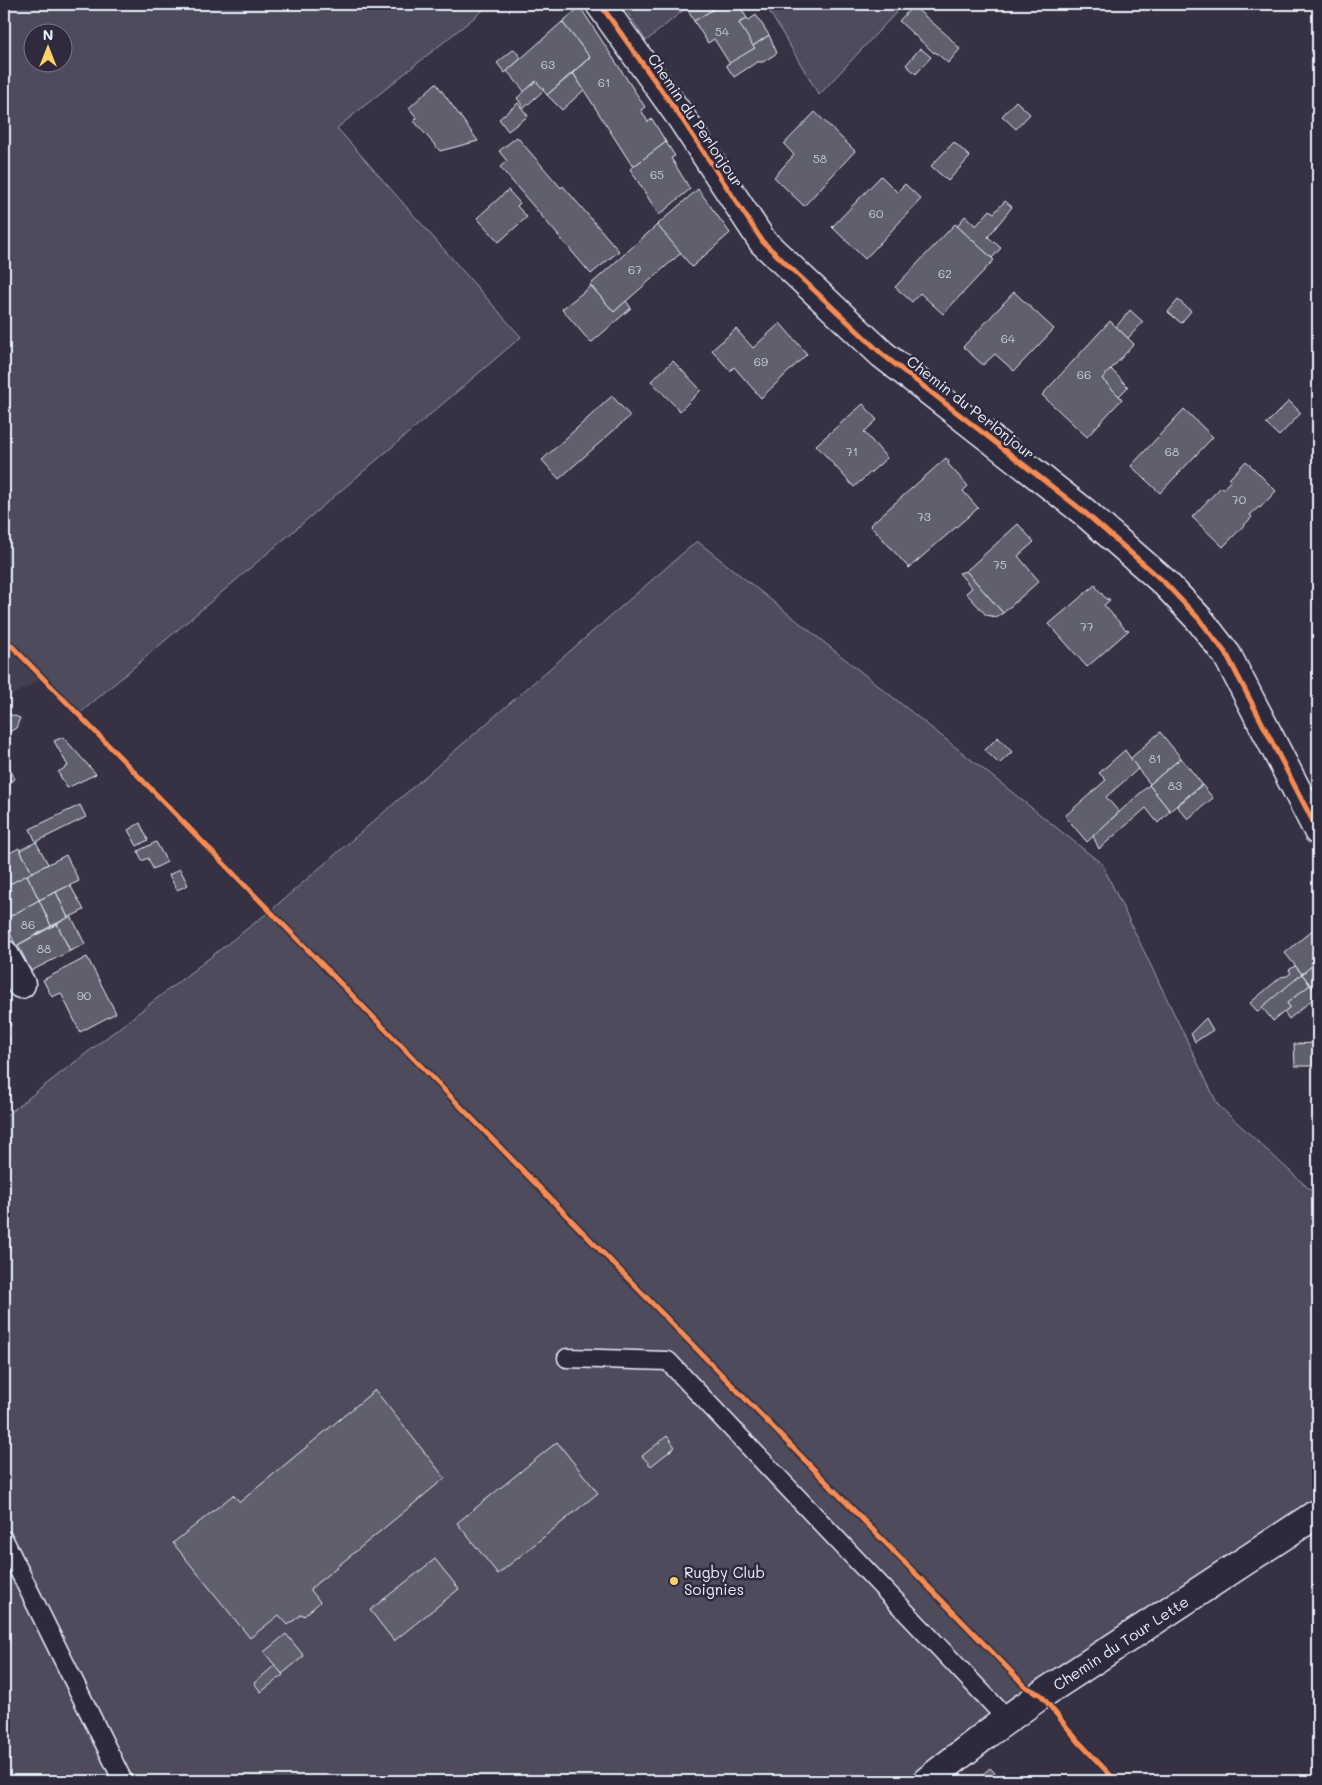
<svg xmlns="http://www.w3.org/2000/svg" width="1322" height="1785" font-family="Mali,sans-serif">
  <rect width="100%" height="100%" fill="#363244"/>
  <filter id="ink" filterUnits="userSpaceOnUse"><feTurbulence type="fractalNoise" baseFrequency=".02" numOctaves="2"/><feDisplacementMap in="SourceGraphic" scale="10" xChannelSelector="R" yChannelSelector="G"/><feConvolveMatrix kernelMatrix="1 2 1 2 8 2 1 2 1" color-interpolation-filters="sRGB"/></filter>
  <g filter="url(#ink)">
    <path fill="#433f51" d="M4,638L43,678L4,700Z"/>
    <g fill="#4d4b5c" stroke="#9a9eaa" fill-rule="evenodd">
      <path d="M4,4H491L337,128L521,337L79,714L4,638ZM62,32V62H32V32Z"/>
      <path d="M622,4H691L646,41Z"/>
      <path d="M765,4H904L819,95Z"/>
      <path d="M697,541L1102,864L1218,1105L1318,1197V1513L927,1781H4V1117L270,911Z"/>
    </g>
    <g fill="#605e6e" stroke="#e8f1f8">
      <path d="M694,4H722L694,21L687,9Z"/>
      <path d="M722,4H738L747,18L739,23L755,48L730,64L714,39L708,43L694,21Z"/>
      <path d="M913,6L948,36L960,49L948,63L935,52L934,53L899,21Z"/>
      <path d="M580,7L645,107L641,110L648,122L652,119L666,142L633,167L573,73L590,57L562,22Z"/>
      <path d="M756,15L769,35L753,46L739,23L747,18L749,20Z"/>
      <path d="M562,22L590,57L547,95L536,81L525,92L507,71Z"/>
      <path d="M769,35L777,53L763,62H757L734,77L726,65L755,48L753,46Z"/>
      <path d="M920,48L931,57L916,74L906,65Z"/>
      <path d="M514,49L521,58L505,73L497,63Z"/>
      <path d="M573,73L584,90L562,110L547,95Z"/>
      <path d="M536,81L544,90L524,108L517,98Z"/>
      <path d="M436,83L478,141L440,151L414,121L417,118L409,108Z"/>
      <path d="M1016,101L1030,114L1016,129L1002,116Z"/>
      <path d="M518,103L528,116L508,131L499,119Z"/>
      <path d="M815,112L855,151L804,206L774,177L794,155L784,144Z"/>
      <path d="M517,137L561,188L563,186L619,251L591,274L500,167L507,161L499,151Z"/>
      <path d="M666,142L675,156L671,158L690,189L659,215L630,169Z"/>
      <path d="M954,142L970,157L948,181L931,166Z"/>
      <path d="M881,176L897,192L905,184L921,199L865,259L832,227Z"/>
      <path d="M698,189L730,233L692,267L657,225Z"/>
      <path d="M508,190L520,203L517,206L527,217L499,242L477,218Z"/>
      <path d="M1005,201L1012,207L988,237L1001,248L992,258L957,226L965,216L976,226L990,210L994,213Z"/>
      <path d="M955,224L994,260L943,314L920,293L912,302L895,287Z"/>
      <path d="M657,225L681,253L614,312L590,285Z"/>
      <path d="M591,286L614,312L626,301L631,308L591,343L562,309Z"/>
      <path d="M1014,292L1054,329L1014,371L995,354L983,365L963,347Z"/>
      <path d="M1178,300L1191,311L1181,323L1168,312Z"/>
      <path d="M1130,310L1143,322L1128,338L1116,327Z"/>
      <path d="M1110,321L1134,344L1102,379L1122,399L1087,437L1042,395Z"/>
      <path d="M780,323L807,354L761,398L734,367L730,371L712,350L736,329L753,348Z"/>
      <path d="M673,361L701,390L680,411L651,381Z"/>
      <path d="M1111,369L1128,387L1119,396L1102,379Z"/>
      <path d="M612,396L630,416L559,479L542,460Z"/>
      <path d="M1289,401L1301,413L1279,436L1266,424Z"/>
      <path d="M863,404L877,420L864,432L887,458L854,487L816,445Z"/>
      <path d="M1184,409L1213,437L1160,493L1131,466Z"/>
      <path d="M946,458L949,462L948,464L968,486L963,491L978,508L909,568L870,525Z"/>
      <path d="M1246,461L1276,491L1260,508L1259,507L1250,515L1252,517L1223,547L1192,517L1221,487L1223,489L1231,480L1229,479Z"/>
      <path d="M1018,524L1034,542L1018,556L1039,581L1003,613L966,571Z"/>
      <path d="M966,571L1003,613L996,617L986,615L966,593L972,588L959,573Z"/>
      <path d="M1096,584V587L1107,600L1108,598L1110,600L1104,605L1126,630L1127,629L1129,630L1087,667L1049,624Z"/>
      <path d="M4,712L20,718L16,728L4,735Z"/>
      <path d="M1160,732L1181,758L1150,784L1130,759Z"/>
      <path d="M63,737L96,774L67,788L58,772L68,766L54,741Z"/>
      <path d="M998,737L1012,752L999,764L985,750Z"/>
      <path d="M1125,750L1138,769L1106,797L1119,812L1087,842L1065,816L1106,780L1099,773Z"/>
      <path d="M1181,758L1202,784L1170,811L1149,785Z"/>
      <path d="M8,765L15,779L4,785V767Z"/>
      <path d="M1149,785L1170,811L1158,823L1146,808L1099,849L1093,836Z"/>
      <path d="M1202,785L1213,798L1188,819L1177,806Z"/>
      <path d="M80,805L86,817L36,842L30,829Z"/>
      <path d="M140,823L148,840L137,846L128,830Z"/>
      <path d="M36,842L48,864L32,873L20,850Z"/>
      <path d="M156,842L167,862L153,869L148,858L142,861L138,851Z"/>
      <path d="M19,848L32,873L4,887V856Z"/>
      <path d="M66,855L79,881L39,900L27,875Z"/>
      <path d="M180,869L188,885L177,890L169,875Z"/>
      <path d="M27,875L39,900L4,920V887Z"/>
      <path d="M70,885L84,910L68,918L56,892Z"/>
      <path d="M56,892L68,918L51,926L39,900Z"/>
      <path d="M39,900L51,926L16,946L4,920Z"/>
      <path d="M71,916L85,944L70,951L57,924Z"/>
      <path d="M57,924L70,951L31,971L18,945Z"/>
      <path d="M1317,926L1318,961L1302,974L1285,953Z"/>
      <path d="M87,957L116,1013L80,1032L61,993L52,997L43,980Z"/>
      <path d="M1318,961V995L1302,974Z"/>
      <path d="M1295,966L1302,974L1258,1012L1250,1003L1281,977L1287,976L1291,973L1289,970Z"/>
      <path d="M1302,974L1310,985L1287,1003L1290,1007L1273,1021L1262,1007Z"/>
      <path d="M1310,985L1318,995L1289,1019L1284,1012L1290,1007L1287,1003Z"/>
      <path d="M4,1012L11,1025L4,1029L10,1040L4,1044Z"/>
      <path d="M1206,1018L1213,1030L1195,1042L1191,1033Z"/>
      <path d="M1315,1043V1066H1295L1294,1044Z"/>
      <path d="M375,1390L445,1478L310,1589L320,1602L304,1616L302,1614L288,1625L279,1615L250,1638L173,1543L233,1495L240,1502Z"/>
      <path d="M667,1436L675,1447L651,1466L642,1456Z"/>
      <path d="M557,1442L598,1493L498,1574L457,1523Z"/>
      <path d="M435,1559L459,1589L394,1641L370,1610Z"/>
      <path d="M286,1634L304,1656L282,1674L264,1652Z"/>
      <path d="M275,1665L283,1675L261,1692L254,1683Z"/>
      <path d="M990,1768L995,1773L989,1780L983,1774Z"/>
    </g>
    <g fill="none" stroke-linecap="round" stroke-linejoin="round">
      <g stroke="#e8f1f8" stroke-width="21">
        <g id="lane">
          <path d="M567,1358L668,1361L1007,1719"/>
          <path d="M4,1540L123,1781"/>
        </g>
      </g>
      <g stroke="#e8f1f8" stroke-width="31">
        <g id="street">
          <path d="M600,4L682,119L763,242L882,354L1083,511L1164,582L1199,619L1227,655L1318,831"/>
          <path d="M4,954L21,984"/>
          <path id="s1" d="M927,1781L988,1733L1041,1695L1318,1513"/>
        </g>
      </g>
      <use href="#lane" stroke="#2f2a3d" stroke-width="18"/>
      <use href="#street" stroke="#2f2a3d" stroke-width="28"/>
      <g stroke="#2f2a3d" stroke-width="8">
        <g id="cycleway">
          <path d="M600,4L682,119L763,242L882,354L1083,511L1164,582L1199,619L1227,655L1318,831"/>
          <path d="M4,638L1026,1687L1041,1695L1078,1741L1116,1781"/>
        </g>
      </g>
      <use href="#cycleway" stroke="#f68b52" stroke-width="5"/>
    </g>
  </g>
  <circle fill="#ffd166" stroke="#2f2a3d" stroke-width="2" cx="674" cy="1581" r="5"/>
  <g text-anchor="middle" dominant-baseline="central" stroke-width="5" stroke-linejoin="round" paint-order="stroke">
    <g font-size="12" fill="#c6ccd6">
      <text x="722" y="31">54</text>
      <text x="548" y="64">63</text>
      <text x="604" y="82">61</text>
      <text x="820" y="158">58</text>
      <text x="657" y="174">65</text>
      <text x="876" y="213">60</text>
      <text x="635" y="269">67</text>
      <text x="945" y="273">62</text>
      <text x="1008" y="338">64</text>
      <text x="761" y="361">69</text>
      <text x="1084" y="374">66</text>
      <text x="852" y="451">71</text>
      <text x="1172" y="451">68</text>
      <text x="1239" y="499">70</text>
      <text x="924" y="516">73</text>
      <text x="1000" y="564">75</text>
      <text x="1087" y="626">77</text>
      <text x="1155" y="758">81</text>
      <text x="1175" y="785">83</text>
      <text x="28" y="924">86</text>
      <text x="44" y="948">88</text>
      <text x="84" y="995">90</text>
    </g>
    <g font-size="15" fill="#e8f1f8" stroke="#2f2a3d">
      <text transform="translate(696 120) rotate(56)">Chemin du Perlonjour</text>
      <text transform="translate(971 407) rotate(38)">Chemin du Perlonjour</text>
      <text stroke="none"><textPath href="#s1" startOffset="238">Chemin du Tour Lette</textPath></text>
    </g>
    <g font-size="15" fill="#e8f1f8" stroke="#2f2a3d" text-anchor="start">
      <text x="684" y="1572">Rugby Club<tspan x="684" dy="17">Soignies</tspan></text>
    </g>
  </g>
  <rect width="1322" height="1785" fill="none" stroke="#2f2a3d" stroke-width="20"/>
  <rect x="10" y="10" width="1302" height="1765" fill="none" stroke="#e8f1f8" stroke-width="2" filter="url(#ink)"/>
  <g transform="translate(48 48)"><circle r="24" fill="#2f2a3d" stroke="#797a88"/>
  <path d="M0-4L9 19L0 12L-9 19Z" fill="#ffd166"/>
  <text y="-8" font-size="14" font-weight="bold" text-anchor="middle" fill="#e8f1f8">N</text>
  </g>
</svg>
